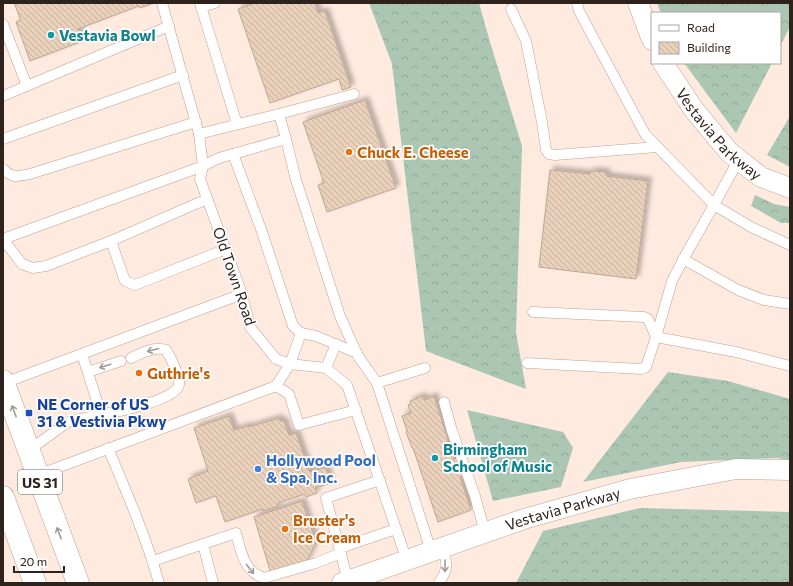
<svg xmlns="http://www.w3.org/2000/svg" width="793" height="586" font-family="Commissioner,sans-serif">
  <defs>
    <pattern id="forest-crowns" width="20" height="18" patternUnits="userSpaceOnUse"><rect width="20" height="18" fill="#abc7b3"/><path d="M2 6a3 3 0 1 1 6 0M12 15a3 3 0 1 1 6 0" fill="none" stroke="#93ab99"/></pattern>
    <pattern id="building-back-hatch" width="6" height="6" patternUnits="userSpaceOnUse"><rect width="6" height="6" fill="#e9d0ba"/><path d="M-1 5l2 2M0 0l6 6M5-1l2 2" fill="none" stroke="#c8b29f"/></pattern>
    <filter id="shadow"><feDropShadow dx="3.5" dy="-3.5" stdDeviation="2" flood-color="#0004"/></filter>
  </defs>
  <rect width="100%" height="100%" fill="#ffeae0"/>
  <g fill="url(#forest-crowns)">
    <path d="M369,3H479L490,42L522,146L516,332L526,389L426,351L392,64Z"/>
    <path d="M657,3H790V27L780,46V13H661Z"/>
    <path d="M684,63H772L736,133Z"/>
    <path d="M790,116V167L767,155Z"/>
    <path d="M755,195L774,204L790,207V223H781L751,206Z"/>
    <path d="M668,372L728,381L790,399V460L777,458L681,462L583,482Z"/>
    <path d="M467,410L563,432L573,448L561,487L493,501Z"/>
    <path d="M640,508L790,512V583H516L543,531Z"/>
  </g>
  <g fill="url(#building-back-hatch)" stroke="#bfa690" filter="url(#shadow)">
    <path d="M14,3H151V4L140,8L139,6L78,29L83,41L30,61L16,22L21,20Z"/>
    <path d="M255,3H315L318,13L325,11L351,87L342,90L339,79L270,103L238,9Z"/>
    <path d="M365,100L396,188L327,212L318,185L324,183L303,122Z"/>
    <path d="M550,170L590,174L591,171L606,172V176L648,181L636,279L539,267Z"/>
    <path d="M423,396L425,400L434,396L454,459L458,458L464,476L460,477L471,510L438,522L413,448H412L406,432L407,431L402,416L411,413L408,405L411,404L410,401Z"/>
    <path d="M229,416L234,430L248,426L249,427L279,418L280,421H284L289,435L296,433L310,472L326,467L331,483L315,488L317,493L306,497L305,494L278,503V506L263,511V509L225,522L216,496L196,503L188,479L208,471L194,428Z"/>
    <path d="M302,501L316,542L307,561L271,574L254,517Z"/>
  </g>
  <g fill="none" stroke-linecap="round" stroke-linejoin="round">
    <g stroke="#bfa091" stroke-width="11">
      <g id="lane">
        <path d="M162,3L199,134L203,166L200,179L242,294L250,327L276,359L290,364L326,368L347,385L407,561"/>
        <path d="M200,3L237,124"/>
        <path d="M577,3L579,11L645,134L714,205L685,256L672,281L656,337"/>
        <path d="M201,7L215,3"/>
        <path d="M511,9L526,41L542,122L546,150L549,154L555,155L657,147"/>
        <path d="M3,24L27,86"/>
        <path d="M3,96L169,26"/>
        <path d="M279,114L354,94"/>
        <path d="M199,134L279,114L286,139"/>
        <path d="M3,139L183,75"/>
        <path d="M233,154L261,229L293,326L301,333L316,336L357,353"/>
        <path d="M739,159L714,205L751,227L790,245"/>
        <path d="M3,169C13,179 18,176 30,174L196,122"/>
        <path d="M3,239L203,166L219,158L286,139L296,180L340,316L358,356L377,383"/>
        <path d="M3,239L22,264L33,268L46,266L111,241L207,199"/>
        <path d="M111,241L125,281L135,285L226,249"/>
        <path d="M683,259L738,290L764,300L790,304"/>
        <path d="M533,312L644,317L648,319L656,337"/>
        <path d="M527,363L641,369L646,367L656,337L736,352L790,366"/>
        <path d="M326,368L336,344"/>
        <path d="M425,368L377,383L431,551"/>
        <path d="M88,372L121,361"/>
        <path d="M4,383L242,294"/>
        <path d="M276,386L289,394L299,425L356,410"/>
        <path d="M444,402L452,431L475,496L485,533"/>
        <path d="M101,414C115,413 176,400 179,385C180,376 171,358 166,350C155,346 141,353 131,358"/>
        <path d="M108,448C127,493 146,537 159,583"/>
        <path d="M29,450L68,422L101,414L82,354"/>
        <path d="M38,475L276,386L290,364L301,333"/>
        <path d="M203,544L236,533C241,551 244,572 264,578L316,563L341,553"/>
        <path d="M340,548L396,529"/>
        <path d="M153,561L203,544L213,583"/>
        <path d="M348,581L326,498L380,480"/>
        <path d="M439,583C449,568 447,564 443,547"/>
      </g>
    </g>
    <g stroke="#bfa091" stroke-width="21">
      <g id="street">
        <path d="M638,3L652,40"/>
        <path id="s1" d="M663,63L694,110L729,152L761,177L790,188"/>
        <path id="s2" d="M342,583L524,519L630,489L736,469L790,470"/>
      </g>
    </g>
    <g stroke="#bfa091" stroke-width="23">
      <g id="primary">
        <path d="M3,381L78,583"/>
        <path d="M3,497L35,583"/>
      </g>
    </g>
    <use href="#lane" stroke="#fff" stroke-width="10"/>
    <use href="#street" stroke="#fff" stroke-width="20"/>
    <use href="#primary" stroke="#fff" stroke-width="22"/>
  </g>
  <defs><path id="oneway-shaft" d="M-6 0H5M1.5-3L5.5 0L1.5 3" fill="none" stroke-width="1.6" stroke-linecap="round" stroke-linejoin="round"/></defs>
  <g stroke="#a19c99">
    <use href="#oneway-shaft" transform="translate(153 350) rotate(165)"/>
    <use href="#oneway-shaft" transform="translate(105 366) rotate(162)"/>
    <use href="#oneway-shaft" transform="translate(14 411) rotate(-110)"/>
    <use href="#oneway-shaft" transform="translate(59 533) rotate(-110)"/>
    <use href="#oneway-shaft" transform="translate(445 566) rotate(90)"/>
    <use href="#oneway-shaft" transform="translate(250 569) rotate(52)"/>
  </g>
  <g fill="#0f9aa8" stroke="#fff" stroke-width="1.5">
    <circle cx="51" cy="35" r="4"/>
    <circle cx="435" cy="458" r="4"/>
  </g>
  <g fill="#e8710a" stroke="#fff" stroke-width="1.5">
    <circle cx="349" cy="152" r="4"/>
    <circle cx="139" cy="373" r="4"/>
    <circle cx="285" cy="529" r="4"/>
  </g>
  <rect fill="#1a4fb4" stroke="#fff" stroke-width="1.5" x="25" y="409" width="8" height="8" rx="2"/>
  <circle fill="#3f7fe0" stroke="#fff" stroke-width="1.5" cx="258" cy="469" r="4"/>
  <g text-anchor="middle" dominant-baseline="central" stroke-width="3.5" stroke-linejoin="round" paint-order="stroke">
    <rect fill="#fff" stroke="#6d6460" stroke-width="1" x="18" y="470" width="44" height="24" rx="3"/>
    <g font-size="14" font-weight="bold" fill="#2e221c">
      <text x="40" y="482">US 31</text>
    </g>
    <g font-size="15" font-weight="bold" fill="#0d838f" stroke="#fff" text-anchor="start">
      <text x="59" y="35">Vestavia Bowl</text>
      <text x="443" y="449">Birmingham<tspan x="443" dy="17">School of Music</tspan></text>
    </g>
    <g font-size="15" fill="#2e221c" stroke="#fff">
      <text stroke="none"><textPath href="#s1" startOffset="91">Vestavia Parkway</textPath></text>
      <text transform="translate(235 276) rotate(71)">Old Town Road</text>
      <text stroke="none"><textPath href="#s2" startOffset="233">Vestavia Parkway</textPath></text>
    </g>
    <g font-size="15" font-weight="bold" fill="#c56008" stroke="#fff" text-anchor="start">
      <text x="357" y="152">Chuck E. Cheese</text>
      <text x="147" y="373">Guthrie's</text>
      <text x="293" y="520">Bruster's<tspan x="293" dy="17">Ice Cream</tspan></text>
    </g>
    <g font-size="15" font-weight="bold" fill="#164399" stroke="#fff" text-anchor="start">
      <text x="37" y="404">NE Corner of US<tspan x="37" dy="17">31 &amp; Vestivia Pkwy</tspan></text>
    </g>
    <g font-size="15" font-weight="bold" fill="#366cbe" stroke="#fff" text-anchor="start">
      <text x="266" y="460">Hollywood Pool<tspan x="266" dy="17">&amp; Spa, Inc.</tspan></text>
    </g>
  </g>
  <rect width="793" height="586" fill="none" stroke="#2e221c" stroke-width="8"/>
  <rect x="651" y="12" width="130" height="52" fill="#ffffff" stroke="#aba7a4"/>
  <rect x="659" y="25" width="20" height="6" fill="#ffffff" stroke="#aba7a4"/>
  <text x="687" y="32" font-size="12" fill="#2e221c">Road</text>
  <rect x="659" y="42" width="20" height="12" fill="url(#building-back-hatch)" stroke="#aba7a4"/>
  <text x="687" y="52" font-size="12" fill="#2e221c">Building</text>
  <path d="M14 566v6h50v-6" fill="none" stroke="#2e221c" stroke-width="2"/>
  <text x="20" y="566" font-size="12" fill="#2e221c" stroke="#ffffff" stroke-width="3" paint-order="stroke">20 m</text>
</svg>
